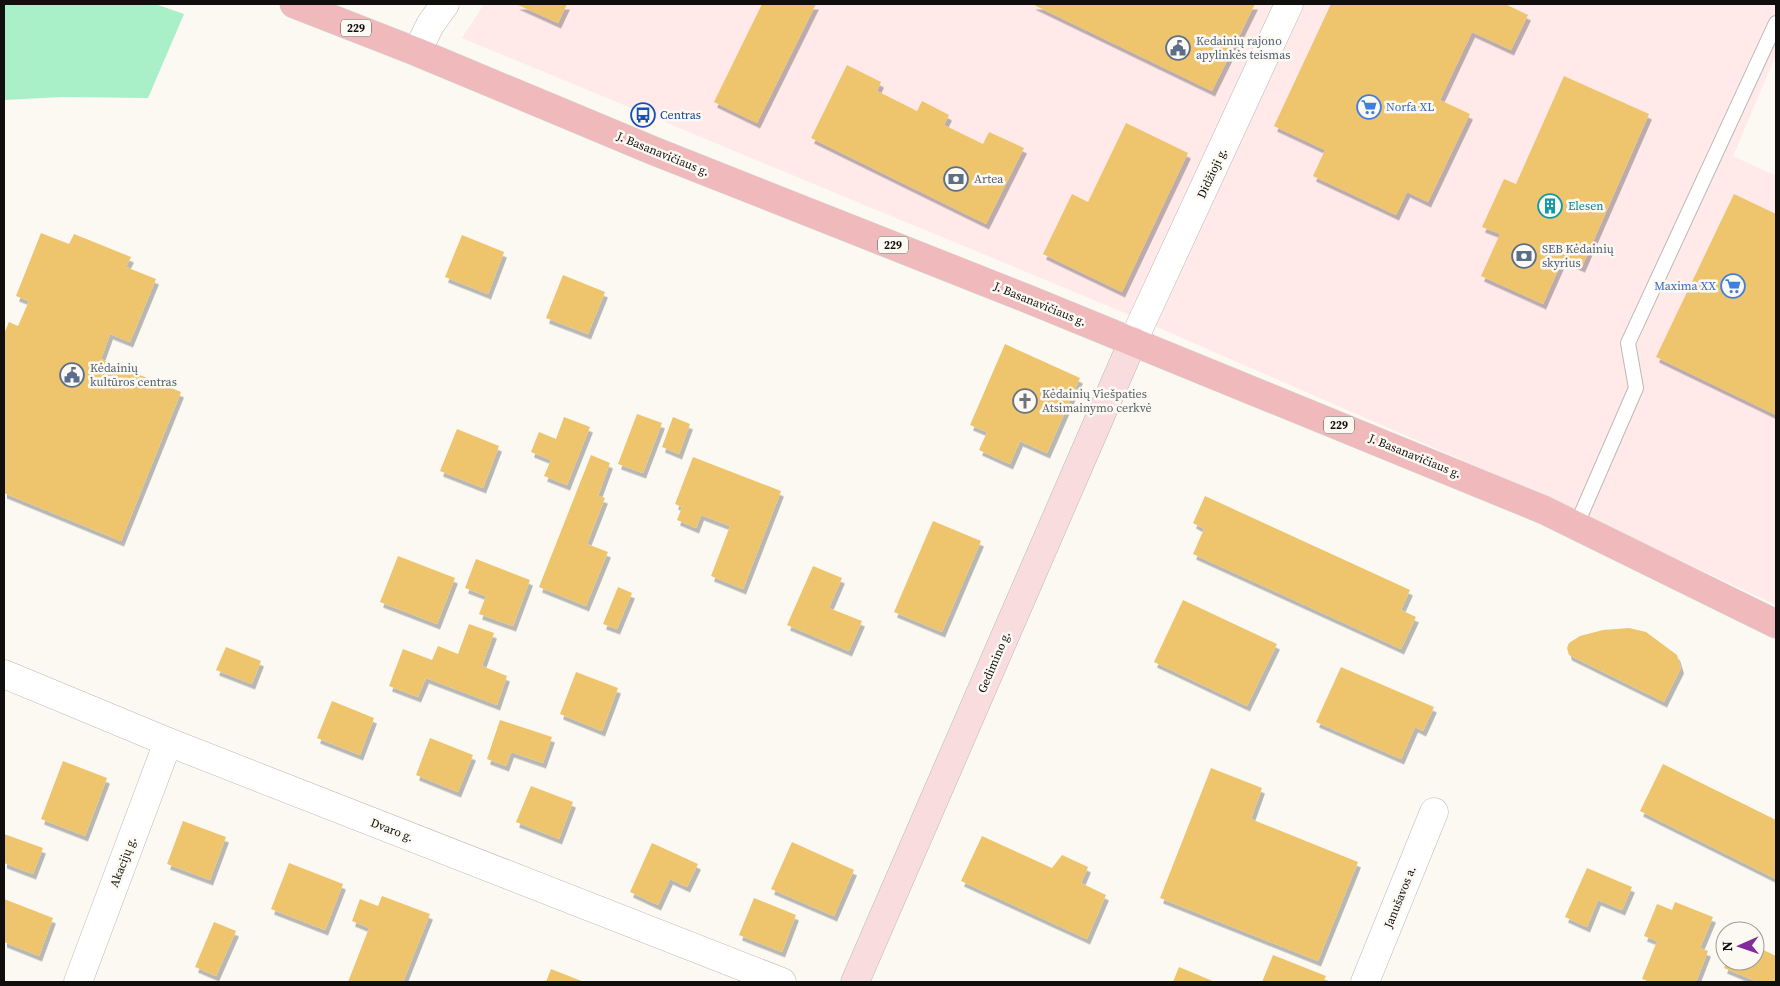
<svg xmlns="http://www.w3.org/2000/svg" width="1780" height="986" font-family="'Source Serif 4',serif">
  <defs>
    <filter id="shadow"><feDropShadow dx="3" dy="5.5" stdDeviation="0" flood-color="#0004"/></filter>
  </defs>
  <rect width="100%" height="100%" fill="#fcf9f2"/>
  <path fill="#ffe9e9" d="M484,4H1776V55L1733,156L1776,176V605L1519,485L1118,310L462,38Z"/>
  <path fill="#a9efc8" d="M4,4H155L184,14L148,98L62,97L4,100Z"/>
  <g fill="#eec46d" filter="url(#shadow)">
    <path d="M516,4H567L558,23Z"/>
    <path d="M762,4H816L757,123L714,102Z"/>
    <path d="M1032,4H1255L1212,91Z"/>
    <path d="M1331,4H1505L1528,15L1511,50L1472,32L1440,100L1470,114L1428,202L1407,192L1396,215L1313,176L1325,150L1274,126Z"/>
    <path d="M847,65L881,82L877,91L917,111L922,101L949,115L944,125L983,144L989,132L1024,148L986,224L811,138Z"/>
    <path d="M1564,76L1649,114L1582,267L1563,259L1543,304L1481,276L1500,234L1482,227L1504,179L1516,184Z"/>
    <path d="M1126,123L1188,153L1122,292L1043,254L1072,194L1088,202Z"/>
    <path d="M1734,194L1776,214V415L1656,357Z"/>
    <path d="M41,233L69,244L74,234L131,257L126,267L156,279L130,342L110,334L101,359L181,392L121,541L4,493V334L9,322L18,326L29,301L16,296Z"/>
    <path d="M462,235L504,252L488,294L445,277Z"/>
    <path d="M563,275L605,292L588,334L546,318Z"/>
    <path d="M1005,344L1080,378L1047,453L1020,441L1010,464L979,450L987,432L970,425Z"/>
    <path d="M637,414L662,423L643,473L618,464Z"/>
    <path d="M564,417L590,427L567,485L544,476L551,460L531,452L539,432L556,439Z"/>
    <path d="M673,417L690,424L679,454L662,447Z"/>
    <path d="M457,429L499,446L483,488L440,471Z"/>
    <path d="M591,455L610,463L598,496L605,498L587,544L608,552L586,606L539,587Z"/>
    <path d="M693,457L781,491L743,589L711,576L730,526L701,515L696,528L677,520L682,507L675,504Z"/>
    <path d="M1205,496L1410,590L1401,610L1416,617L1401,649L1193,554L1204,529L1193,523Z"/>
    <path d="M933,521L981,541L942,632L894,612Z"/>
    <path d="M398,556L455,578L437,624L380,602Z"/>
    <path d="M476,559L530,580L513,626L479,614L486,596L465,588Z"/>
    <path d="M813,566L842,578L829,608L862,621L849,651L787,625Z"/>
    <path d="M618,587L632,593L617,629L603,624Z"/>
    <path d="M1183,600L1277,644L1247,706L1154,662Z"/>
    <path d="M469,624L494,633L482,666L507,676L497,705L426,678L418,697L389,686L403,649L432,660L438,646L458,654Z"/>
    <path d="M1629,628L1646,632L1677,655L1681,668L1664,702L1569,655L1567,648L1569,643L1580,636L1603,630Z"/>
    <path d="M226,647L261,661L252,684L216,670Z"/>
    <path d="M1341,667L1434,707L1423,731L1415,727L1401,759L1316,722Z"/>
    <path d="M576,672L618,688L602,731L560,714Z"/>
    <path d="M332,701L374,718L360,755L317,738Z"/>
    <path d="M500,720L552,737L543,763L511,752L506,766L487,759Z"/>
    <path d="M430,738L473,755L458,792L416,775Z"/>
    <path d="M63,761L107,778L85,836L41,819Z"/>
    <path d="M1663,764L1776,820V879L1640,811Z"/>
    <path d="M1211,768L1262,788L1251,819L1358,862L1318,961L1160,898Z"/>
    <path d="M531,786L573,802L559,839L516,822Z"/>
    <path d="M183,821L226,837L210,880L167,864Z"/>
    <path d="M4,834L43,848L33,874L4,863Z"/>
    <path d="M982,836L1052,868L1062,855L1088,867L1081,883L1106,895L1087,939L961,881Z"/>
    <path d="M792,842L854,870L834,916L771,889Z"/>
    <path d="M652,843L698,864L687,887L670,879L658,905L630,892Z"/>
    <path d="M289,863L343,884L325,930L271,909Z"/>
    <path d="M1587,868L1632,887L1622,910L1598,900L1587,927L1565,917Z"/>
    <path d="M382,896L430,914L403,982H348L369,928L352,921L360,899L378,906Z"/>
    <path d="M754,898L796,915L782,952L739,935Z"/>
    <path d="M4,899L53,918L39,956L4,942Z"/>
    <path d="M1675,902L1713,917L1700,948L1708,951L1696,982H1651L1642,979L1657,941L1644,936L1657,904L1672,910Z"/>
    <path d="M214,922L236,931L216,976L195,967Z"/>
    <path d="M1755,946L1776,956V982H1758L1724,968L1727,961H1755Z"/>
    <path d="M1273,955L1326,976L1323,982H1262Z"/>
    <path d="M1179,967L1215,982H1173Z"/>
    <path d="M551,969L584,982H546Z"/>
  </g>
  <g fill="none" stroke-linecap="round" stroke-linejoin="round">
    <g stroke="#bcb9b4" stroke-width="16">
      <path id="service" d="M1576,526L1636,388L1628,343L1776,23"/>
    </g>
    <g stroke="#bcb9b4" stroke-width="29">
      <g id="minor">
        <path d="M417,52L430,25L445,4"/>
        <path d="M1133,341L1289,4"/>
        <path d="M4,674L168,742L782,982"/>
        <path d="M78,982L168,742"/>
        <path d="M1365,982L1434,812"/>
      </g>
    </g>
    <g stroke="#bcb9b4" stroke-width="29">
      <path id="secondary" d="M855,982L1133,341"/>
    </g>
    <g stroke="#d4d4d3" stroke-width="29">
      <path id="primary" d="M294,4L417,52L654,151L1028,299L1544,510L1776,624"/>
    </g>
    <use href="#service" stroke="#fff" stroke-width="14"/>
    <use href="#minor" stroke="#fff" stroke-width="28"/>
    <use href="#secondary" stroke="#f8dcde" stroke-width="28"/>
    <use href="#primary" stroke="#f0babc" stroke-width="28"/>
  </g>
  <defs>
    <g id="civic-ring" transform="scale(1.25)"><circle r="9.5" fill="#fcf9f2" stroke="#5c6f8a" stroke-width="1.5"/><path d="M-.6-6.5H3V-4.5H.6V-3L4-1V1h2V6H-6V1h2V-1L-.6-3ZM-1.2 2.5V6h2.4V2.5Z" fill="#5c6f8a"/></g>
    <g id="supermarket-ring" transform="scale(1.25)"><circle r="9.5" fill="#fcf9f2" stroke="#3f7fe0" stroke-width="1.5"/><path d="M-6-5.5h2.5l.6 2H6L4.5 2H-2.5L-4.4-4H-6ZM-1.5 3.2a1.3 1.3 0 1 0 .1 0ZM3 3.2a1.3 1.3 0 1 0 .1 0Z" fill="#3f7fe0"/></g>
    <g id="bus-ring" transform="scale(1.25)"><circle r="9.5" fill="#fcf9f2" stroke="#1a4fb4" stroke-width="1.5"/><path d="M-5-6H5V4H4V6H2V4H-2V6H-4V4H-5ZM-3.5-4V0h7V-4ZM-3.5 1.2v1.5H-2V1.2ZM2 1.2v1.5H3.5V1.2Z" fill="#1a4fb4"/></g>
    <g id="bank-ring" transform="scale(1.25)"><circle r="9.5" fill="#fcf9f2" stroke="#5c6f8a" stroke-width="1.5"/><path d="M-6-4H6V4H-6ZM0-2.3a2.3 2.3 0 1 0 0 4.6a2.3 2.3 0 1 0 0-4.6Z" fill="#5c6f8a"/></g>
    <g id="building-ring" transform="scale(1.25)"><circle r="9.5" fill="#fcf9f2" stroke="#0f9aa8" stroke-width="1.5"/><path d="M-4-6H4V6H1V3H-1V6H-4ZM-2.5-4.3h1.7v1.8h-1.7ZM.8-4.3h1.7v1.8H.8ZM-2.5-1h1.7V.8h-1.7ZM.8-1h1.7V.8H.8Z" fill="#0f9aa8"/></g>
    <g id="church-ring" transform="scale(1.25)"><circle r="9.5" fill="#fcf9f2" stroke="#6b7280" stroke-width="1.5"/><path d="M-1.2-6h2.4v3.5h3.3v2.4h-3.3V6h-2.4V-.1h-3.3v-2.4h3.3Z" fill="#6b7280"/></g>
  </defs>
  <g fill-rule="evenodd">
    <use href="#civic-ring" x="1178" y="48"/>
    <use href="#supermarket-ring" x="1369" y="107"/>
    <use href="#bus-ring" x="643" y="115"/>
    <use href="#bank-ring" x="956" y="179"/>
    <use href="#building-ring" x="1550" y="206"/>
    <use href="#bank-ring" x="1524" y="256"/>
    <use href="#supermarket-ring" x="1733" y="286"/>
    <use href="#civic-ring" x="72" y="375"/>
    <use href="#church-ring" x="1025" y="401"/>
  </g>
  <g text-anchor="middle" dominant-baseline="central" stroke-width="5" stroke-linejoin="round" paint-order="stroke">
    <g fill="#fcf9f2" stroke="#575552" stroke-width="1">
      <rect x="341" y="19.5" width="30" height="17" rx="4"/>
      <rect x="878" y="236.5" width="30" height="17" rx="4"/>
      <rect x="1324" y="416.5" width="30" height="17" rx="4"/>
    </g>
    <g font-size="11" font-weight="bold" fill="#100f0d">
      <text x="356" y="28">229</text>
      <text x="893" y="245">229</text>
      <text x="1339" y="425">229</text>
    </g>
    <g font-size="12" fill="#4e5e75" stroke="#fcf9f2" text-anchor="start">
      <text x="1196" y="41">Kedainių rajono<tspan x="1196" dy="14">apylinkės teismas</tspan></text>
      <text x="974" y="179">Artea</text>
      <text x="1542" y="249">SEB Kėdainių<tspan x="1542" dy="14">skyrius</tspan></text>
      <text x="90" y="368">Kėdainių<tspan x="90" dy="14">kultūros centras</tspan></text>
    </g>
    <g font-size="12" fill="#366cbe" stroke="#fcf9f2" text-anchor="start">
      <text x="1386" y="107">Norfa XL</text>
      <text x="1716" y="286" text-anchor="end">Maxima XX</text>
    </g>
    <g font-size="12" fill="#164399" stroke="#fcf9f2" text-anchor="start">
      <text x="660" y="115">Centras</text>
    </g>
    <g font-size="12" fill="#100f0d" stroke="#fcf9f2">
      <text transform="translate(663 154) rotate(22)">J. Basanavičiaus g.</text>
      <text transform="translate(1212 173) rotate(-65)">Didžioji g.</text>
      <text transform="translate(1040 304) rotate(22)">J. Basanavičiaus g.</text>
      <text transform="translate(1415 456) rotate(22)">J. Basanavičiaus g.</text>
      <text transform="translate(994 662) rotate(-67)">Gedimino g.</text>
      <text transform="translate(392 830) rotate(21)">Dvaro g.</text>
      <text transform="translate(123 862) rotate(-69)">Akacijų g.</text>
      <text transform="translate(1400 897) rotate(-68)">Janušavos a.</text>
    </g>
    <g font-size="12" fill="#0d838f" stroke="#fcf9f2" text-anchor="start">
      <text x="1568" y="206">Elesen</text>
    </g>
    <g font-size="12" fill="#5b616d" stroke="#fcf9f2" text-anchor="start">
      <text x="1042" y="394">Kėdainių Viešpaties<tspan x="1042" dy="14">Atsimainymo cerkvė</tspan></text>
    </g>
  </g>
  <rect width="1780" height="986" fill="none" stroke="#100f0d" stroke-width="10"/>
  <g transform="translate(1740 946) rotate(268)"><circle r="24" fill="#fcf9f2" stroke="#9e9b96"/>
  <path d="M0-4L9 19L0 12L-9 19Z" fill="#832d9c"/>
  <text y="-8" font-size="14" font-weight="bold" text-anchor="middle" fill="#100f0d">N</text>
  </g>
</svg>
